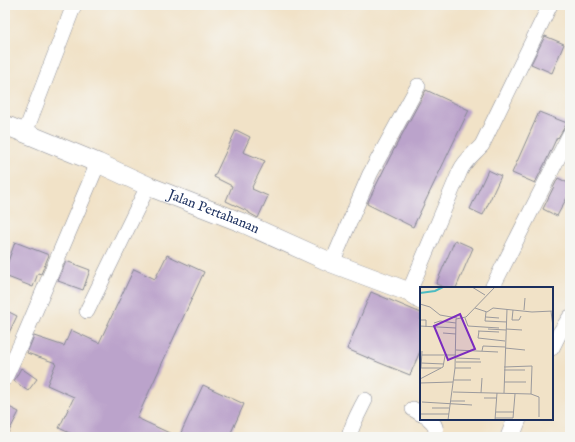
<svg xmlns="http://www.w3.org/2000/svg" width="575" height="442" font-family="'IM FELL English',serif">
  <rect width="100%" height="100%" fill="#f6f6f2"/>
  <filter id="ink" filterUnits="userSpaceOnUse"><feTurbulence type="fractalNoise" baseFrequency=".025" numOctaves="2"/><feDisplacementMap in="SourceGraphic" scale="8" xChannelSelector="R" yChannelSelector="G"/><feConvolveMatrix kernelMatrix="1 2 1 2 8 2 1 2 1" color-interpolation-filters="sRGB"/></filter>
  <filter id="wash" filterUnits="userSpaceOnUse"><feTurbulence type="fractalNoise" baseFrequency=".012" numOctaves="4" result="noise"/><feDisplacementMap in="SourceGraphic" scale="16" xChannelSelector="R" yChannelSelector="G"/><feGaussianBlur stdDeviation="0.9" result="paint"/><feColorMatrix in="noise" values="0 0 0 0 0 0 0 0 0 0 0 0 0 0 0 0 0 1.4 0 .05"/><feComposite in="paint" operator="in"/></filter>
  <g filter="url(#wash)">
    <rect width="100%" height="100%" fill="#f1e2c7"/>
    <g id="blocks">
      <g fill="#bba3cb">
        <path d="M545,36L564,44L552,73L531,64Z"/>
        <path d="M426,90L469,110L413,227L367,204L390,157Z"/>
        <path d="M539,112L567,123L558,138L557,137L547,159L535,183L512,173Z"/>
        <path d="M236,130L250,137L243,152L265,161L252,187L253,188L252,189L268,196L258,218L249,213V212L226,201L232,186L214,177Z"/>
        <path d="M488,170L501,176L483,215L470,209Z"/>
        <path d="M558,178L570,184V192L557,216L543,209Z"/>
        <path d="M455,240L473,248L456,288H446L436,284Z"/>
        <path d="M15,242L49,255L41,274L38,273L33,287L5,276V270Z"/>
        <path d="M167,255L204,272L137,418L178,437H78L59,428L74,397L47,385L56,363L27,353L34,336L64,346L71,330L99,343L134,269L155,279Z"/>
        <path d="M66,261L90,270L83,290L58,281Z"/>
        <path d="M371,292L421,313V349L410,375L380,363L347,349Z"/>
        <path d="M5,310L17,316L5,341Z"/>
        <path d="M21,368L37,379L28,391L14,381Z"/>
        <path d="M203,385L244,404L229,437H179Z"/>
        <path d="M5,405L19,412L6,437H5Z"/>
      </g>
    </g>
  </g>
  <g filter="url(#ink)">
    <use href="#blocks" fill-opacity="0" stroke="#868892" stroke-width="1"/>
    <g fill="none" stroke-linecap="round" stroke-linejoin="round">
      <g stroke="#868892" stroke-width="16">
        <g id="minor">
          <path d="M25,133L74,5"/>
          <path d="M332,263L370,174L418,86"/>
          <path d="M492,288L570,134"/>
          <path d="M409,292L460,171C465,160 474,154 482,145L550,5"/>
          <path d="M87,311L148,186"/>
          <path d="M552,348L559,334L570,317"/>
          <path d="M5,378L24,337L98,163"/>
          <path d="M413,409L421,414"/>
          <path d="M429,419C436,424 436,429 436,437"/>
          <path d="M349,437C352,424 359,412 365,400"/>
        </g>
      </g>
      <g stroke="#868892" stroke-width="20">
        <g id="major">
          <path id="s1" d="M5,125L25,133L42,140L98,163L148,186L243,223L332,263L409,292L421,300"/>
          <path d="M510,437L517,419"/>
        </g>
      </g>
      <use href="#minor" stroke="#fff" stroke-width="15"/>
      <use href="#major" stroke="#fff" stroke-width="19"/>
    </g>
  </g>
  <g text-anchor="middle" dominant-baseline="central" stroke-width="3" stroke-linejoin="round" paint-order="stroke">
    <g font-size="14" fill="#1b2f5e" stroke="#f6f6f2">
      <text stroke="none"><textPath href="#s1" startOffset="226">Jalan Pertahanan</textPath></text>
    </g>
  </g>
  <g transform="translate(420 287)">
    <rect width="133" height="133" fill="#f1e2c7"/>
    <path fill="none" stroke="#4cbbc2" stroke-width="2" d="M0,6L15,4L23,0"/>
    <path fill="none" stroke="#9b9a9d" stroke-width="1" d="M52,0L65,8M0,17L10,20L20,28L37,31M55,21L67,25L73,21L112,25L133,24M93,23L92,33H99L101,29M104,23L105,11M131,24L133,40M66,25L65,34L87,35M66,30L79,31M45,31L48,39L79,41M0,33H6V40M14,36L20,34L36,36M0,39L36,41M68,42L86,43M86,42L102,43M58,44L79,45M59,44L58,51L85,54M23,46L36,47M85,61L105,63M36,63L78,65M2,64L1,81H21M62,64L63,59L85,60M2,68H36M36,71L60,72M36,75H61M1,76L24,77M35,81H51M84,83H105M0,92L23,80L25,69M34,93H51M84,95H106M0,96L33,95M33,105L111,107L112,79L84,80M61,106L62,91M84,106L87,22M111,107L119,110V130M64,111H77M31,114H45M2,115L52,118M12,121H29M76,125H94M0,127H29M75,131H93L95,107M28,133L35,81L36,32L46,30L75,0M75,133L77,106"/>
    <path fill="#7b2cbf" fill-opacity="0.15" stroke="#7b2cbf" stroke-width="2" d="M40,27L55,62L28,73L14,39Z"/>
    <rect width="133" height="133" fill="none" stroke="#1b2f5e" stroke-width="2"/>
  </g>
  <rect width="575" height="442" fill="none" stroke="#f6f6f2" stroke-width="20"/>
</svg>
